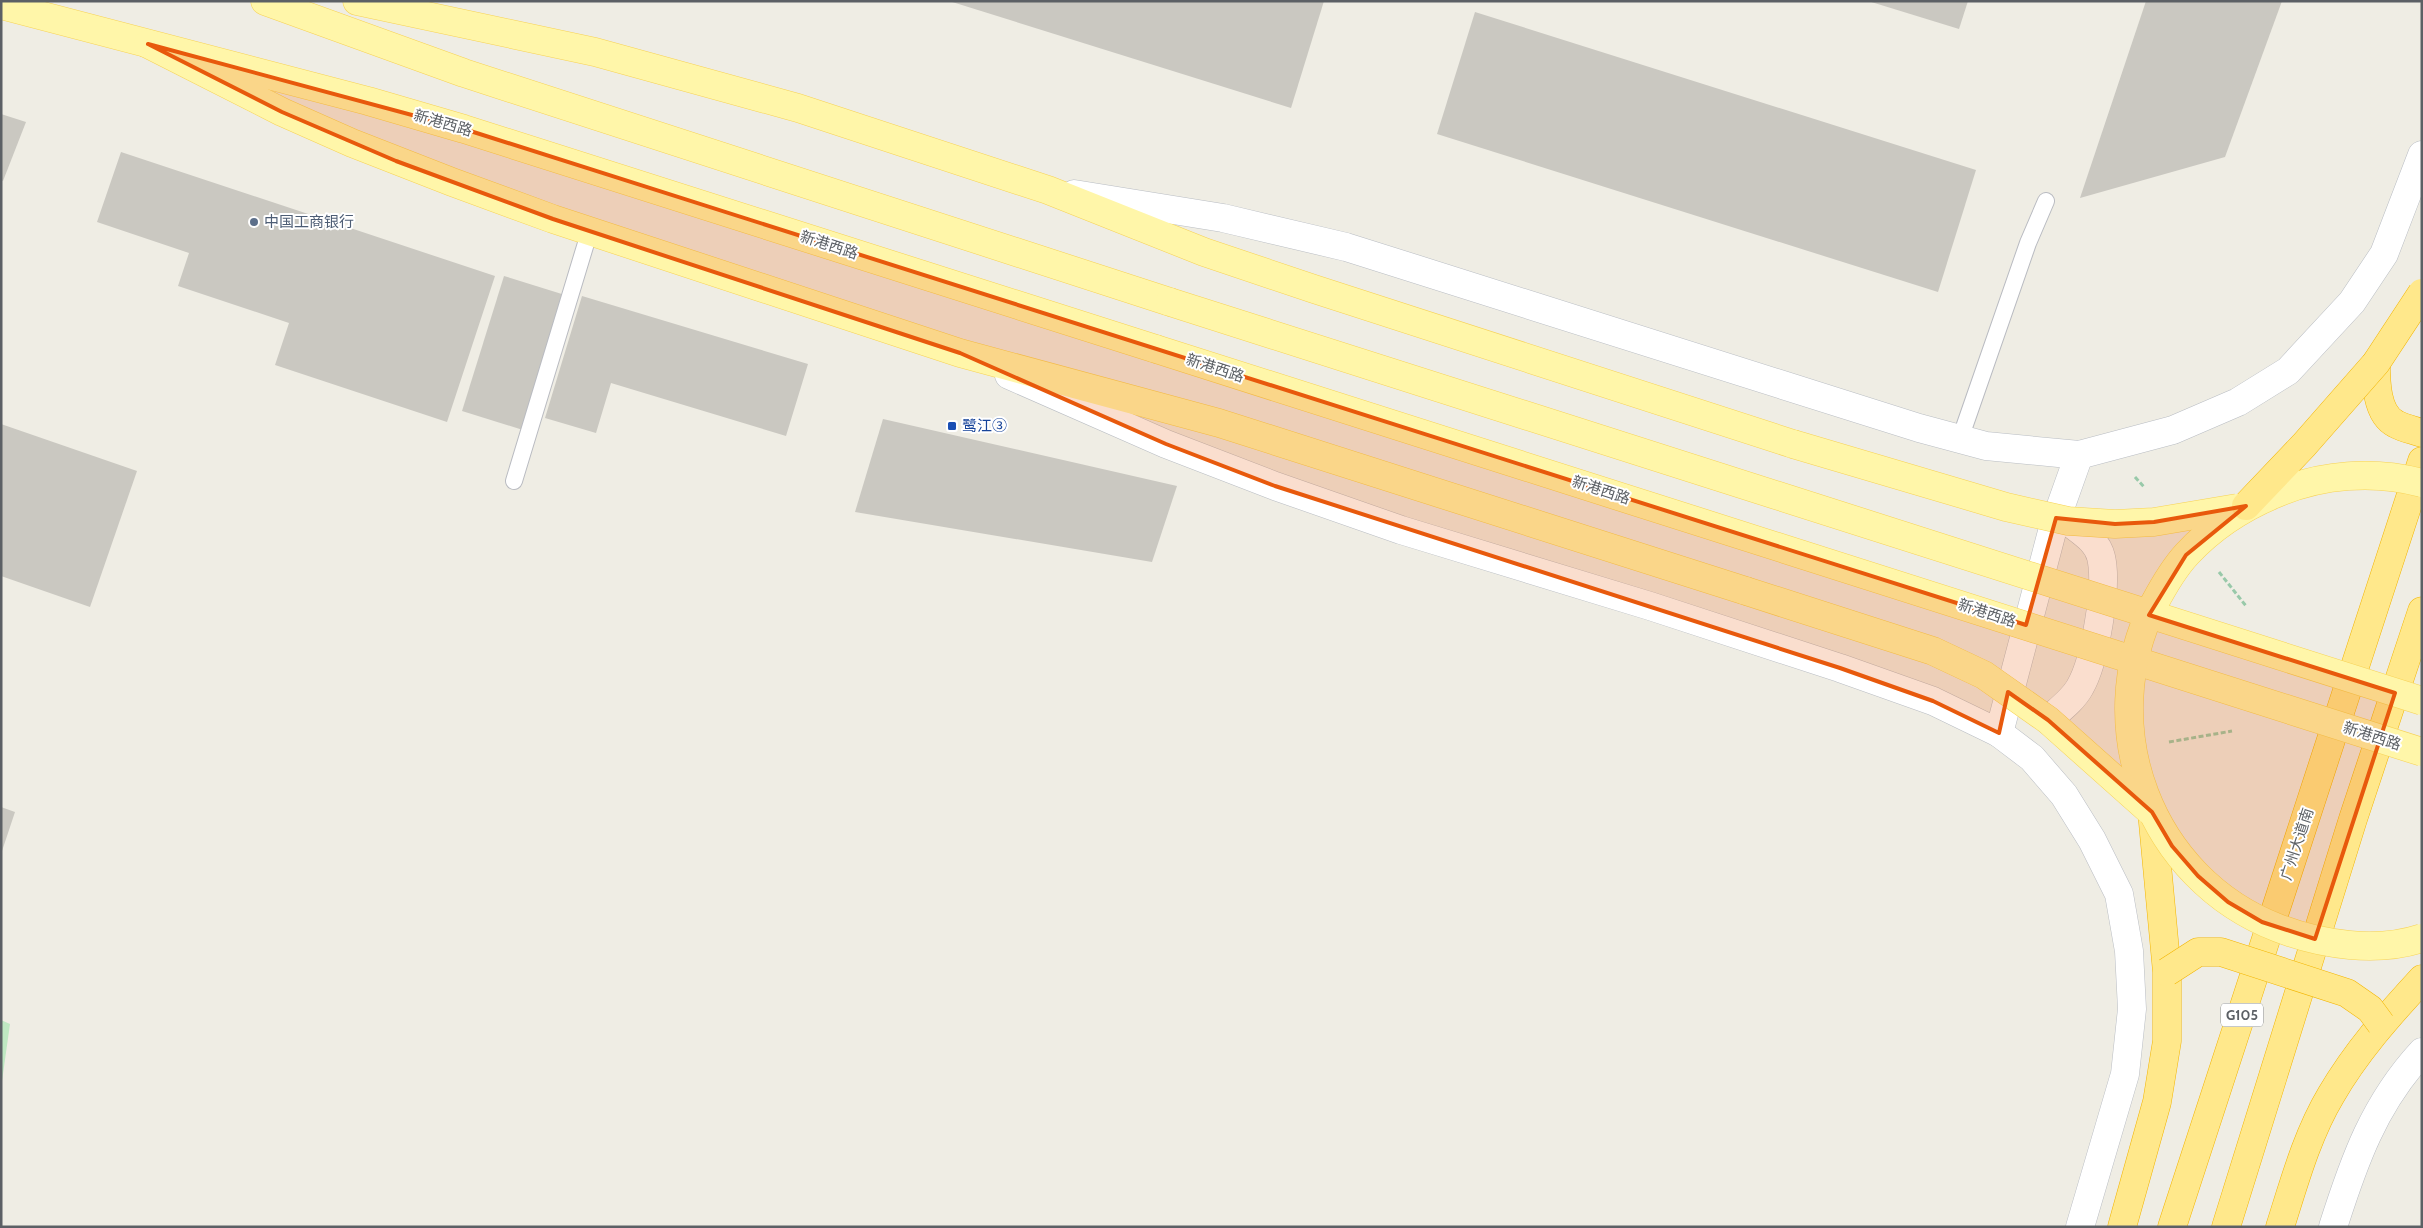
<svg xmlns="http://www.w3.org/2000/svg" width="2423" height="1228" font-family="Cabin,'Noto Sans SC',sans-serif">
  <rect width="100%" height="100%" fill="#efede4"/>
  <path fill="#bfe8c2" d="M1,1020L10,1024L1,1088Z"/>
  <g fill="#cac8c1">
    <path d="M949,1H1324L1291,108Z"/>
    <path d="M1868,1H1968L1959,29Z"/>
    <path d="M2146,1H2282L2225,157L2080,198Z"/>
    <path d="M1475,12L1976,170L1938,292L1437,134Z"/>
    <path d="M1,114L26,122L3,181L1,180Z"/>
    <path d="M121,152L495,276L447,422L275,365L289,323L178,286L189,253L97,222Z"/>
    <path d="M504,276L565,295L523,430L462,411Z"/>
    <path d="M582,296L808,364L786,436L611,383L596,433L545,418Z"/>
    <path d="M883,419L1177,486L1152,562L855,512Z"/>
    <path d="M1,424L137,471L90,607L1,576Z"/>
    <path d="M1,807L15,812L2,851H1Z"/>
  </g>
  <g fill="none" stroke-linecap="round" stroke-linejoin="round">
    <g stroke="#b9bbc1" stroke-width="18">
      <g id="lane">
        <path d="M1960,439L2028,243L2046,201"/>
        <path d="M514,481L590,230"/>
      </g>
    </g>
    <g stroke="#b9bdc3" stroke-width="29">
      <g id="secondary">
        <path d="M1074,194L1223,218L1346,247L1919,428L1986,446L2079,455L2173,430L2238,402L2288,371L2352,302L2384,254L2422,155"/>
        <path d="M1009,375L1166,444L1275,486L1401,530L1650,606L1840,668L1933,701L1999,733L2032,758L2064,795L2092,840L2119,894L2129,951L2132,1009L2125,1074L2080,1227"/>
        <path d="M2048,720C2059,710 2073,700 2080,687C2095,661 2108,586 2101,557C2097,540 2080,531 2068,521"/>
        <path d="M1999,733L2053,528L2079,455"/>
        <path d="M2333,1227C2354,1161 2374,1104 2422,1052"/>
      </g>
    </g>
    <g stroke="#f7d255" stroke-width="29">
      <g id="primary">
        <path d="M265,1L464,73L1170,302"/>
        <path d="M357,1L595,52L798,108L1048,190L1204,252L1314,289L1793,444"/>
        <path d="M1,5L368,101L464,129L1156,349"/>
        <path d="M148,44L282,112L352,143L452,182L553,219L960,353L1219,423L1746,591"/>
      </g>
    </g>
    <g stroke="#f3b500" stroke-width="29">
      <g id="highway">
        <path d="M2376,363C2376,381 2376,414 2396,424C2403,428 2413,430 2422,433"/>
        <path d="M2122,1227L2157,1102L2167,1041V972L2152,812"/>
        <path d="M2172,1227L2422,461"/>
        <path d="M2226,1227L2353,819L2422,611"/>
        <path d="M2280,1227C2294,1183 2307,1135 2331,1095C2356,1052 2388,1016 2422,979"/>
      </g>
    </g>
    <g stroke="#98c9a9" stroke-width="3" stroke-dasharray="5 2.5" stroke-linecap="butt">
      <path d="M2135,477L2144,487"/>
      <path d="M2219,572L2246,606"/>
      <path d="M2169,742L2232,731"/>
    </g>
    <use href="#lane" stroke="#fff" stroke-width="16"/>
    <use href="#secondary" stroke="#fff" stroke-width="28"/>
    <use href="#primary" stroke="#fff6a9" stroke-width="28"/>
    <use href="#highway" stroke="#ffe88b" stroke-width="28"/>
    <g stroke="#f7d255" stroke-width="29" stroke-linecap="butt">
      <g id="primary-bridge">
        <path d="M1170,302L2422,701"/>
        <path d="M1156,349L2422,752"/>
        <path d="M1793,444L2006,507L2068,521L2115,524L2154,522L2237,508"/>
        <path d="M2422,483C2374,470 2321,474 2275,494C2241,508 2212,527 2187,554C2174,568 2163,587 2154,604C2092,727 2150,879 2278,928C2322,945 2377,953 2422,938"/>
        <path d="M1746,591L1933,651L1984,675L2048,720L2149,810"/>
      </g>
    </g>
    <g stroke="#f3b500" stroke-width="29" stroke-linecap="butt">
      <g id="highway-bridge">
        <path d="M2246,506L2304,445L2376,363L2422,293"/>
        <path d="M2167,972L2198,952H2221L2347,993L2370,1009L2381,1024"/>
      </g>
    </g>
    <use href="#primary-bridge" stroke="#fff6a9" stroke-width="28"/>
    <use href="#highway-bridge" stroke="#ffe88b" stroke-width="28"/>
  </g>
  <path fill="#e8590c" fill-opacity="0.2" stroke="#e8590c" stroke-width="4" stroke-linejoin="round" d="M148,44L464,129L2026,625L2056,518L2115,524L2154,522L2246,506L2186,555L2149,615L2395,693L2315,939L2262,922L2228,902L2198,876L2172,846L2152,812L2048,720L2008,692L1999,733L1933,701L1840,668L1275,486L1166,444L960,353L553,219L396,161L282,112Z"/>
  <circle fill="#5c6f8a" stroke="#fff" stroke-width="2" cx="254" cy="222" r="5"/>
  <rect fill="#1a4fb4" stroke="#fff" stroke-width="2" x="947" y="421" width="10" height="10" rx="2.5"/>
  <g text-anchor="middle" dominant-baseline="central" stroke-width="4" stroke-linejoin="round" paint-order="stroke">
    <rect fill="#fff" stroke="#8d9093" stroke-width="1" x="2221" y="1003.5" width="42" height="23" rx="4"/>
    <g font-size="14" font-weight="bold" fill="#5c6065">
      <text x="2242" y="1015">G105</text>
    </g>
    <g font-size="15" fill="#5c6065" stroke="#fff">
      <text transform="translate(443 123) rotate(16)">新港西路</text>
      <text transform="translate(829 245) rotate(18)">新港西路</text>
      <text transform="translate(1215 368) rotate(18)">新港西路</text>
      <text transform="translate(1601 490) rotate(18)">新港西路</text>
      <text transform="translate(1987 613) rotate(18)">新港西路</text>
      <text transform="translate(2372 736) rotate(18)">新港西路</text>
      <text transform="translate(2297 844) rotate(-72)">广州大道南</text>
    </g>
    <g font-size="15" fill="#4e5e75" stroke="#fff" text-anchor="start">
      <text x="264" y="222">中国工商银行</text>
    </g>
    <g font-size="15" fill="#164399" stroke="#fff" text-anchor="start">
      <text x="962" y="426">鹭江③</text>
    </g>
  </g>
  <rect width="2423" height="1228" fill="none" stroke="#5c6065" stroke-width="5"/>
</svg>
